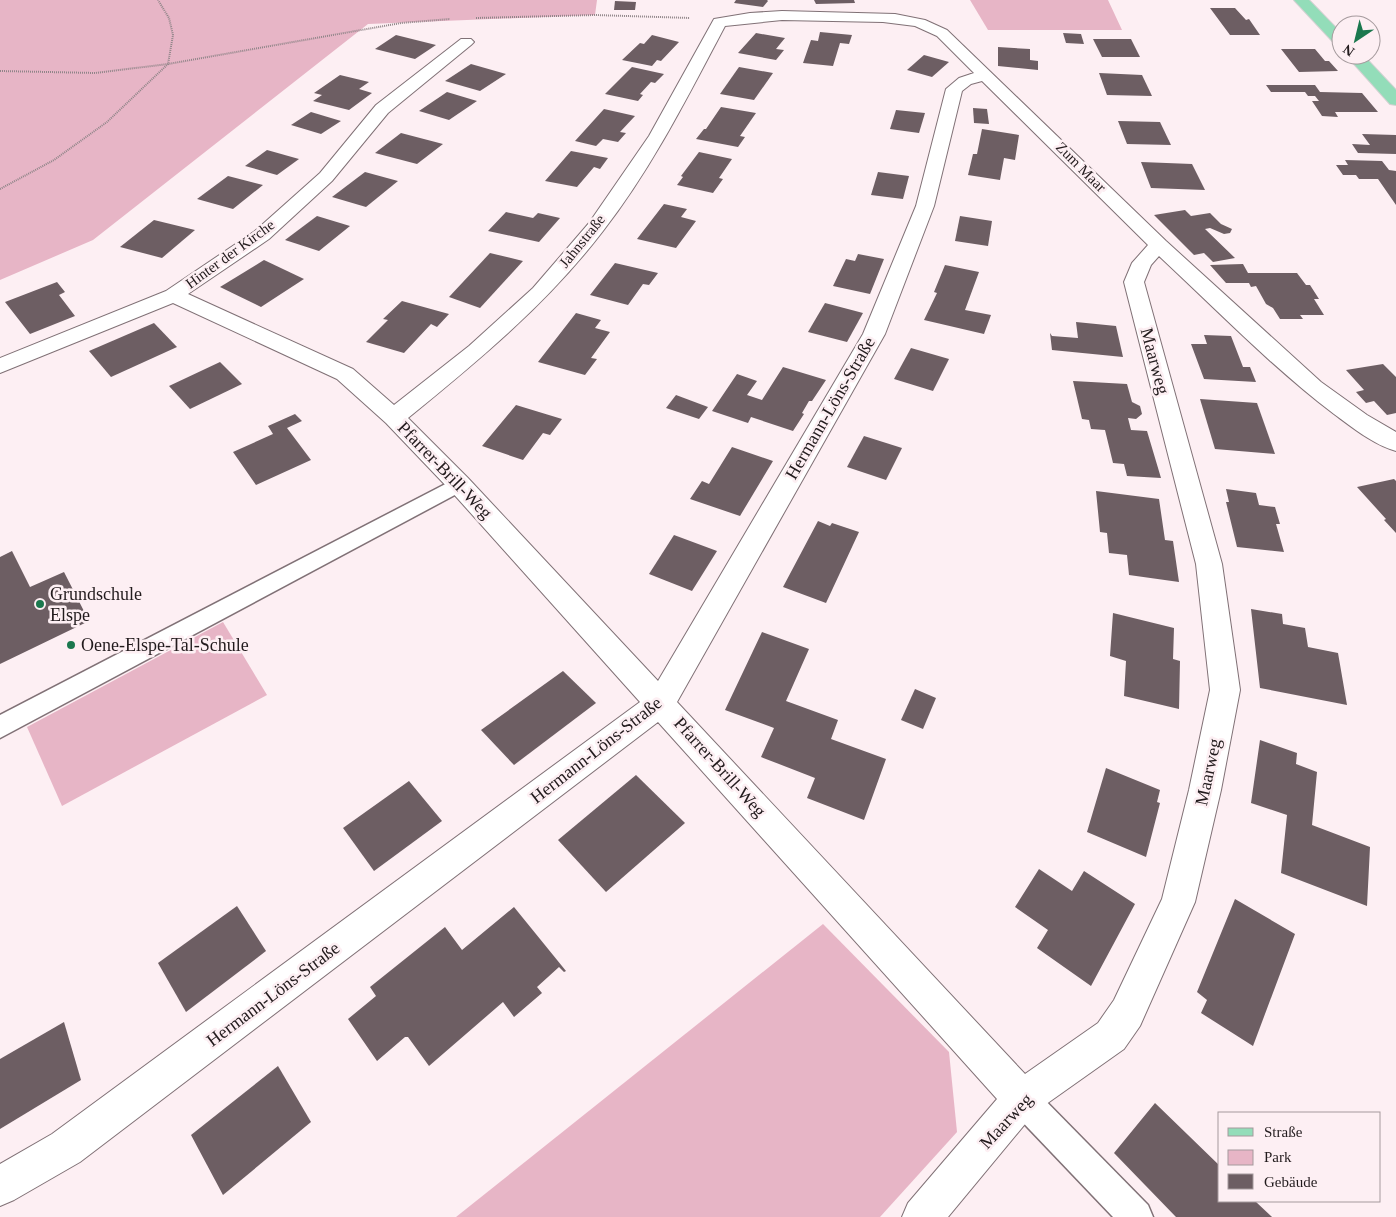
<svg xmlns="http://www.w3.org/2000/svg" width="1396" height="1217" font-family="'Times New Roman',serif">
  <rect width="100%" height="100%" fill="#fdeff3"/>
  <g fill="#e7b5c6">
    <path d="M0,0H597L595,15L368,24L93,240L0,280Z"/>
    <path d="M970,0H1108L1122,30H988Z"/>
    <path d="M223,622L267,695L62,806L27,727Z"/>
    <path d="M823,924L949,1052L957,1132L880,1217H456Z"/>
  </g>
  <g fill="#6d5e63">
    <path d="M736,0H767L768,1L763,7L734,3Z"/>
    <path d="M814,0H854L855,3L816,4Z"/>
    <path d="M615,1L636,2L635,10H614Z"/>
    <path d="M1210,8H1235L1246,20L1249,19L1260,35H1230Z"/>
    <path d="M820,32L852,35L849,44L840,43L833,66L803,63L811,40L818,41Z"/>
    <path d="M756,33L785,38L776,49L784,50L776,60L738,53Z"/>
    <path d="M1063,33L1081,34L1084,44L1066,43Z"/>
    <path d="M396,35L436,45L415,59L375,49Z"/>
    <path d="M652,35L679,42L661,61L657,60L652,66L622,60L640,43L644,44Z"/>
    <path d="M1093,39H1131L1140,57H1102Z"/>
    <path d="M998,47L1030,49V60L1038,61V70L998,66Z"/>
    <path d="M1281,49H1315L1325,61H1329L1338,71L1299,72Z"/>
    <path d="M924,55L949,62L932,77L907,70Z"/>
    <path d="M471,64L506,74L480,91L445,81Z"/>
    <path d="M632,67L664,74L655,83L651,82L640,94L643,95L638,101L605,94Z"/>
    <path d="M739,67L773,73L754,100L720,94Z"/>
    <path d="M1099,73L1142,75L1152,96L1107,95Z"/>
    <path d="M340,75L369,82L359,89L372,93L349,110L313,101L322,95L314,93Z"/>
    <path d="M1266,85H1315L1320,92L1362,93L1378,112H1335L1338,117L1322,116L1312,101H1319L1315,96H1308L1305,92H1271Z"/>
    <path d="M447,92L477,101L449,120L419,111Z"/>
    <path d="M721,107L756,113L740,136L745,137L738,147L696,139L704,129H706Z"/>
    <path d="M973,108L987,109L989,124L974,123Z"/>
    <path d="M604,109L635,116L620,132L626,133L618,142L603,139L596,146L575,141Z"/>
    <path d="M896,110L925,113L919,133L890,129Z"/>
    <path d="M311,112L341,121L321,134L291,125Z"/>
    <path d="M1118,121L1160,122L1171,145L1127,144Z"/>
    <path d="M982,129L1019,135L1015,160L1004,158L1000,180L968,175L973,154H977Z"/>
    <path d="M401,133L443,144L417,164L375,153Z"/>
    <path d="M1362,134L1396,135V154L1358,153L1352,144L1370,145Z"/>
    <path d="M267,150L299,159L277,175L245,166Z"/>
    <path d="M571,151L608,158L600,169L594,167L577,187L545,181Z"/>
    <path d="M699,152L732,159L719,178L723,179L713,193L677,185L683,177L681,176Z"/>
    <path d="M1345,160L1382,161L1389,170L1396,171V205L1378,179H1359L1356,175H1343L1336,165H1348Z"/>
    <path d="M1141,162L1192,164L1205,190L1151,188Z"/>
    <path d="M365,172L398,181L366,207L332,197Z"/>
    <path d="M878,172L909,176L903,199L871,195Z"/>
    <path d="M228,176L263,185L233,209L197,199Z"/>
    <path d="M664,204L687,209L681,217L696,221L676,248L637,239Z"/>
    <path d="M1185,210L1191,216L1210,213L1221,224L1232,229L1230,233L1224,234L1210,228L1205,229L1235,258L1213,262L1204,253L1194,255L1154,215Z"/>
    <path d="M506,212L533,218L538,213L560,218L539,242L488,231Z"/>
    <path d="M317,216L350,226L319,251L285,240Z"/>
    <path d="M960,216L992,221L988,246L955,241Z"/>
    <path d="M154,220L195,230L162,258L120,247Z"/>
    <path d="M490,253L523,261L480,308L449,297Z"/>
    <path d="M858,254L884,259L870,294L833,286L846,259L855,261Z"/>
    <path d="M264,260L304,279L261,307L220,287Z"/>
    <path d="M615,263L658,273L649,285L643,284L628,305L590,295Z"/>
    <path d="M1243,264L1248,273H1297L1306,285H1310L1319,299H1314L1324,315H1300L1303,319H1280L1273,308L1266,304L1256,286L1251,287L1249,283H1226L1210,265Z"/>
    <path d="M945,265L979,272L965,310L991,315L984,334L924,320L937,293L934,292Z"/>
    <path d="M57,282L65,292L59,295L75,316L30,334L5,302Z"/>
    <path d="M402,301L449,314L437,327L431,324L404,353L366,342L388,320L383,319Z"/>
    <path d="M825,303L863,313L847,342L808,332Z"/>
    <path d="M576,313L601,320L595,328L610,332L591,358L597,359L585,375L538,362Z"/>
    <path d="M1076,322L1116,326L1123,357L1052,350L1050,333L1052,336L1078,338Z"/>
    <path d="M154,323L177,347L111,377L89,351Z"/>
    <path d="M1204,335L1231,336L1243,367H1250L1256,382L1204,379L1191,344H1207Z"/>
    <path d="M911,348L949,359L933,391L894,379Z"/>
    <path d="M220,362L242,384L190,409L169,386Z"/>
    <path d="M1383,364L1396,377V413L1387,415L1374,401L1366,403L1356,392L1364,390L1346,370Z"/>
    <path d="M783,367L826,380L812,401H809L802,413L804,414L793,431L751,417L748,423L712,411L737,374L757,381L747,395L762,400Z"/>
    <path d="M1073,381L1127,384L1132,402L1140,406L1142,414L1136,419L1128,418L1131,430L1147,431L1161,478L1127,476L1124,464L1113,463L1105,430L1091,429L1089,420L1082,419Z"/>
    <path d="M676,395L708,407L699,419L666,408Z"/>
    <path d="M1200,399L1257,403L1275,454L1215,449Z"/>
    <path d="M516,405L562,419L550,435L543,433L523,460L482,446Z"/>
    <path d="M295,414L302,421L287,428L311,460L256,485L233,452L273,434L268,426Z"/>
    <path d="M864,436L902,448L886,480L847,467Z"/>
    <path d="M732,447L773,461L740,516L690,499L702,481L709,484Z"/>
    <path d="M1394,479L1396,481V533L1384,520L1386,519L1357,487Z"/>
    <path d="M1226,489L1256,493L1259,505L1275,507L1280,524H1276L1284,552L1237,547L1226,502H1229Z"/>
    <path d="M1096,491L1159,499L1165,540L1173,541L1179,582L1129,575L1127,555L1109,553L1107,533L1100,532Z"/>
    <path d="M818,521L830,526L832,523L859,532L826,603L783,587Z"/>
    <path d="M674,535L717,551L692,591L649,574Z"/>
    <path d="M12,551L30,587L64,572L89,621L0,664V557Z"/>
    <path d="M1251,609L1282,614L1283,624L1305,628L1308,647L1338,653L1347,705L1260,688Z"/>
    <path d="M1113,613L1174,628L1173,659L1180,661L1179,709L1124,696L1126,661L1110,656Z"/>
    <path d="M762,632L809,649L786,701L838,720L831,739L886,759L864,820L807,798L815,778L761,757L774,728L725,710Z"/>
    <path d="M563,671L596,703L514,765L481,730Z"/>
    <path d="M915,689L936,698L923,729L901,720Z"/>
    <path d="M1260,740L1297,753L1296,764L1317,772L1312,825L1370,847L1367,906L1281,873L1287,815L1251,803Z"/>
    <path d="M1106,768L1160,790L1157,802L1160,803L1146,857L1087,832Z"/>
    <path d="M636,775L685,823L606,892L558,840Z"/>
    <path d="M409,781L442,821L374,871L343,828Z"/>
    <path d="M1039,869L1072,891L1084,871L1135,904L1091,986L1037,948L1048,930L1015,907Z"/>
    <path d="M1235,899L1295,934L1253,1046L1201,1013L1207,1000L1197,992Z"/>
    <path d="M237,906L266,951L186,1012L158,963Z"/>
    <path d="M514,907L566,971L564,972L559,967L537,987L542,993L514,1017L503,1002L429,1066L408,1037H405L377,1061L348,1019L376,996L370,987L445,927L462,950Z"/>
    <path d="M64,1022L81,1080L0,1129V1059Z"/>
    <path d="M278,1066L311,1122L223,1195L191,1135Z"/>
    <path d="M1155,1103L1220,1166V1201H1255L1272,1217H1176L1114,1153Z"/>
  </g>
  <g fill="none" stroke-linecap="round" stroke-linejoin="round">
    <g stroke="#807176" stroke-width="3">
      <g id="lane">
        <path d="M459,477L466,479L469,484L466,489L0,738V715Z"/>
        <path d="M1022,1083L1033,1088L1148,1205L1153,1217H1113L1011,1110L1006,1099L1011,1088Z"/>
      </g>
    </g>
    <g stroke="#807176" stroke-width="2">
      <path id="street" d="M782,11L895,14L925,20L947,30L1166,241L1321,382L1367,415L1396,432V451C1374,445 1353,428 1334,414C1272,367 1217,310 1159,256L1151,265L1144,282L1222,564L1240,690L1221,790L1195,902L1140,1026L1124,1049L1035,1112L948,1217H902L908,1203L997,1099L658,722L80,1162L14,1200L0,1206V1164L52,1134L640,702L450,490L386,423L337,379L173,303L0,373V358L166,291L255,231L320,173L376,105L461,39H471L474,42L471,45L388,113L332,181L269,239L188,294L353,369L394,405L469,346L533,288L589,223L649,136L714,19L750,13ZM782,20L883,22L915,26L937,36L974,73L959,78L946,89L916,206L863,334L658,681L468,478L408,418C479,360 547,304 603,231C652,168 688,96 725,26ZM982,81L1148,245L1132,263L1124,282L1196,564L1210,690L1189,790L1162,899L1114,1000L1098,1023L1025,1074L677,702L885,334L934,206L962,91L971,84Z"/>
    </g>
    <g stroke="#d3d1d2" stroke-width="2">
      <g id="primary">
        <path d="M1294,0H1309L1341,33V47L1336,45Z"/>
        <path d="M1346,55H1363L1396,90V105L1390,104Z"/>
      </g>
    </g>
    <g stroke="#8f8588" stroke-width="2" stroke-dasharray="1 1" stroke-linecap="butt">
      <path d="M476,18L595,15L690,18"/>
      <path d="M0,71L95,73L168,64L401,23L450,19"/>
      <path d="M0,189L54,160L107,122L168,64L173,35L169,18L158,0"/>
    </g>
    <use href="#lane" fill="#fff" fill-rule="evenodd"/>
    <use href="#street" fill="#fff" fill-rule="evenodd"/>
    <use href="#primary" fill="#93ddb9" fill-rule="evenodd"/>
  </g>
  <g fill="#1b784e" stroke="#fdeff3" stroke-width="2">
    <circle cx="40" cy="604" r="5"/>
    <circle cx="71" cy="645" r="5"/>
  </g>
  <g text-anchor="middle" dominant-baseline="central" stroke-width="5" stroke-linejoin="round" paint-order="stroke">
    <g font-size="15" fill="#221b1d" stroke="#fdeff3">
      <text transform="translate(1081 167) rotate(45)">Zum Maar</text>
      <text transform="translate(582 241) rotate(-51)">Jahnstraße</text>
      <text transform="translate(230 254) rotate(-36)">Hinter der Kirche</text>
    </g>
    <g font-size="18" fill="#221b1d" stroke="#fdeff3">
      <text transform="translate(1155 361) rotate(75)">Maarweg</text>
      <text transform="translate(830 408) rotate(-60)">Hermann-Löns-Straße</text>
      <text transform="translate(445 470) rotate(46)">Pfarrer-Brill-Weg</text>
      <text transform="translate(596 750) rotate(-38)">Hermann-Löns-Straße</text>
      <text transform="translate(720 767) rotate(48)">Pfarrer-Brill-Weg</text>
      <text transform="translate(1208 772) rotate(-78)">Maarweg</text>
      <text transform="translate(273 994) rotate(-37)">Hermann-Löns-Straße</text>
      <text transform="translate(1006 1121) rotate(-47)">Maarweg</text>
    </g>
    <g font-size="18" fill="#221b1d" stroke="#fdeff3" text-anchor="start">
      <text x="50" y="594">Grundschule<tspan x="50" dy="21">Elspe</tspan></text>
      <text x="81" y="645">Oene-Elspe-Tal-Schule</text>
    </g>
  </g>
  <rect x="1218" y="1112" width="162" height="90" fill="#fdeff3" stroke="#a59a9d"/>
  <rect x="1228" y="1128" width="25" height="8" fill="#93ddb9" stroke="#a59a9d"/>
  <text x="1264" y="1137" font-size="15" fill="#221b1d">Straße</text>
  <rect x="1228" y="1150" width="25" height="15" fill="#e7b5c6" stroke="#a59a9d"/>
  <text x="1264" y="1162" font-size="15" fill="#221b1d">Park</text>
  <rect x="1228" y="1174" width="25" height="15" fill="#6d5e63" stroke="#a59a9d"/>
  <text x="1264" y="1187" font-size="15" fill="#221b1d">Gebäude</text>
  <g transform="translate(1356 40) rotate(215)"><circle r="24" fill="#fdeff3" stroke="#a59a9d"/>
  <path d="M0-4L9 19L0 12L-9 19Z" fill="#1b784e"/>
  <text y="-8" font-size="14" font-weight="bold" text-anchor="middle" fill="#221b1d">N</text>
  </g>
</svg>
